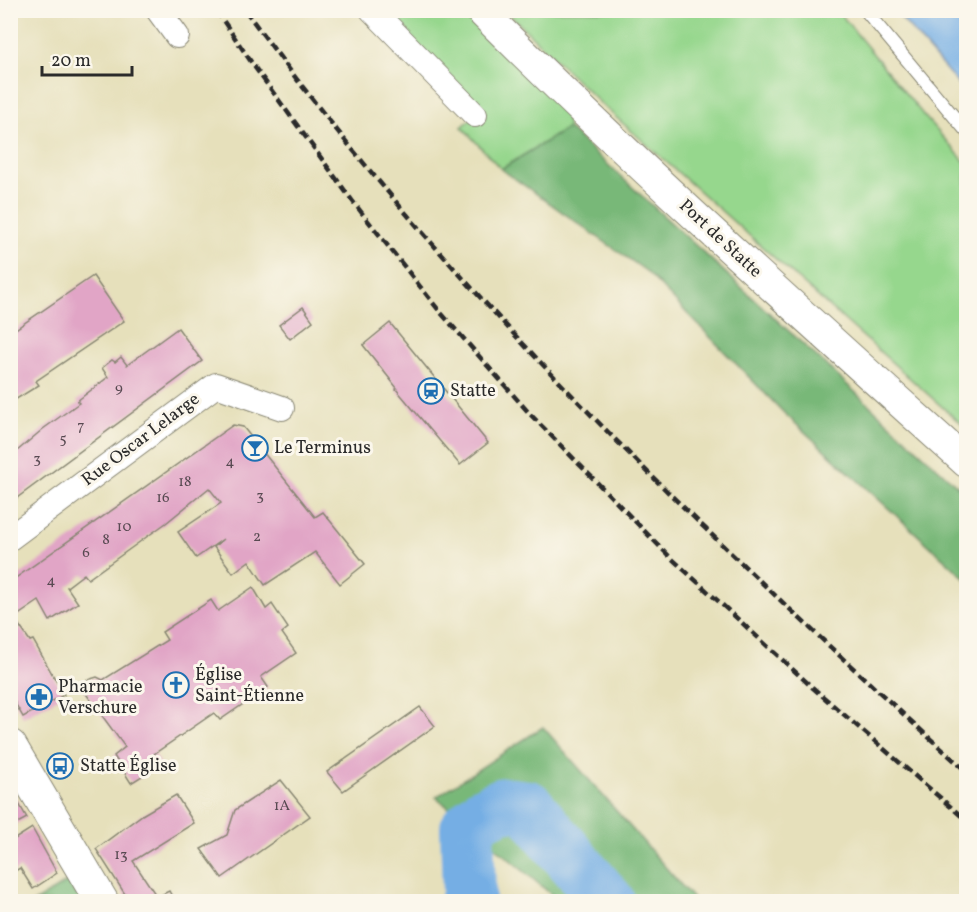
<svg xmlns="http://www.w3.org/2000/svg" width="977" height="912" font-family="Vollkorn,serif">
  <rect width="100%" height="100%" fill="#fbf7ec"/>
  <filter id="ink" filterUnits="userSpaceOnUse"><feTurbulence type="fractalNoise" baseFrequency=".0167" numOctaves="2"/><feDisplacementMap in="SourceGraphic" scale="12" xChannelSelector="R" yChannelSelector="G"/><feConvolveMatrix kernelMatrix="1 2 1 2 8 2 1 2 1" color-interpolation-filters="sRGB"/></filter>
  <filter id="wash" filterUnits="userSpaceOnUse"><feTurbulence type="fractalNoise" baseFrequency=".008" numOctaves="4" result="noise"/><feDisplacementMap in="SourceGraphic" scale="24" xChannelSelector="R" yChannelSelector="G"/><feGaussianBlur stdDeviation="1.35" result="paint"/><feColorMatrix in="noise" values="0 0 0 0 0 0 0 0 0 0 0 0 0 0 0 0 0 1.4 0 .05"/><feComposite in="paint" operator="in"/></filter>
  <g filter="url(#wash)">
    <rect width="100%" height="100%" fill="#e6e0bb"/>
    <g fill="#96d78d" stroke="#60815c" stroke-width="1.5">
      <path d="M372,11H483L562,93L568,128L501,169L462,127L474,116Z"/>
      <path d="M506,11H838L925,117L966,163V428L601,104Z"/>
    </g>
    <g fill="#78b878" stroke="#527252" stroke-width="1.5">
      <path d="M568,128L966,494V579L784,413L646,271L501,169Z"/>
      <path d="M543,727L695,901H559L436,797Z"/>
      <path d="M73,878L87,902H34Z"/>
    </g>
    <path fill="#74aee4" stroke="#506c88" stroke-width="1.5" d="M895,11H966V93Z"/>
    <g fill="none" stroke-linecap="round" stroke-linejoin="round">
      <path stroke="#74aee4" stroke-width="54" d="M467,902L469,894L467,828L483,814L504,804L528,807L608,902"/>
    </g>
    <g id="blocks">
      <g fill="#e1a5c6">
        <path d="M93,276L124,321L36,381L39,385L10,403V376L13,374L10,370V333Z"/>
        <path d="M303,307L313,321L290,339L279,325Z"/>
        <path d="M390,323L488,443L460,465L396,389L397,388L363,345Z"/>
        <path d="M178,328L202,361L10,503V457L43,429L79,403L77,401L108,377L102,368L112,360L115,362L121,357L127,365Z"/>
        <path d="M233,425L243,427L315,517L323,512L365,564L340,584L315,552L265,585L249,561L233,573L214,547L223,539L196,558L178,532L221,503L209,488L166,523L88,579L84,574L67,587L78,603L50,621L39,601L14,618L30,641L33,640L64,695L23,717L10,694V582Z"/>
        <path d="M253,587L266,609L272,604L288,628L282,633L296,653L261,677L268,687L220,720L214,713L154,754L161,764L131,783L114,756L125,747L87,695L84,689L87,680L97,677L103,680L167,640L162,632L211,600L218,611Z"/>
        <path d="M420,707L435,726L343,791L327,772Z"/>
        <path d="M281,780L310,816L222,878L201,849L227,835L235,810Z"/>
        <path d="M10,788L27,818L10,827Z"/>
        <path d="M176,795L194,823L133,861L157,897L169,891L175,902H130L96,849L142,815Z"/>
        <path d="M32,828L57,873L33,889L20,868L10,874V842Z"/>
      </g>
    </g>
  </g>
  <g filter="url(#ink)">
    <use href="#blocks" fill-opacity="0" stroke="#888673" stroke-width="1.5"/>
    <g fill="none" stroke-linecap="round" stroke-linejoin="round">
      <g stroke="#888673" stroke-width="14">
        <path id="service" d="M865,10L966,131"/>
      </g>
      <g stroke="#888673" stroke-width="26">
        <g id="minor">
          <path d="M158,10L177,36"/>
          <path d="M372,10L475,115"/>
          <path d="M10,538L216,385L282,408"/>
        </g>
      </g>
      <g stroke="#888673" stroke-width="32">
        <path id="tertiary" d="M480,10C637,167 802,314 966,462"/>
      </g>
      <g stroke="#888673" stroke-width="35">
        <path id="primary" d="M10,746L102,902"/>
      </g>
      <use href="#service" stroke="#fff" stroke-width="12"/>
      <use href="#minor" stroke="#fff" stroke-width="24"/>
      <use href="#tertiary" stroke="#fff" stroke-width="30"/>
      <use href="#primary" stroke="#fff" stroke-width="33"/>
      <g stroke="#2b2b2b" stroke-width="4.5" stroke-dasharray="9 4.5" stroke-linecap="butt">
        <path d="M216,10L256,69L354,203L441,313L530,414L669,556L812,687L966,820"/>
        <path d="M245,10C451,294 707,537 966,771"/>
      </g>
    </g>
  </g>
  <defs>
    <g id="station-ring" transform="scale(1.35)"><circle r="9.5" fill="#fbf7ec" stroke="#1f6fb2" stroke-width="1.5"/><path d="M-3-6H3Q5-6 5-4V2Q5 4 3 4L4.5 6H3L1.5 4h-3L-3 6H-4.5L-3 4Q-5 4-5 2V-4Q-5-6-3-6ZM-3.5-4v3h7v-3ZM-3.5 1v1.5H-2V1ZM2 1v1.5H3.5V1Z" fill="#1f6fb2"/></g>
    <g id="bar-ring" transform="scale(1.35)"><circle r="9.5" fill="#fbf7ec" stroke="#1f6fb2" stroke-width="1.5"/><path d="M-6-5H6L.8 .8V4.5H3.5V6h-7V4.5H-.8V.8Z" fill="#1f6fb2"/></g>
    <g id="church-ring" transform="scale(1.35)"><circle r="9.5" fill="#fbf7ec" stroke="#1f6fb2" stroke-width="1.5"/><path d="M-1.2-6h2.4v3.5h3.3v2.4h-3.3V6h-2.4V-.1h-3.3v-2.4h3.3Z" fill="#1f6fb2"/></g>
    <g id="pharmacy-ring" transform="scale(1.35)"><circle r="9.5" fill="#fbf7ec" stroke="#1f6fb2" stroke-width="1.5"/><path d="M-2-6h4v4h4v4h-4v4h-4v-4h-4v-4h4Z" fill="#1f6fb2"/></g>
    <g id="bus-ring" transform="scale(1.35)"><circle r="9.5" fill="#fbf7ec" stroke="#1f6fb2" stroke-width="1.5"/><path d="M-5-6H5V4H4V6H2V4H-2V6H-4V4H-5ZM-3.5-4V0h7V-4ZM-3.5 1.2v1.5H-2V1.2ZM2 1.2v1.5H3.5V1.2Z" fill="#1f6fb2"/></g>
  </defs>
  <g fill-rule="evenodd">
    <use href="#station-ring" x="431" y="391"/>
    <use href="#bar-ring" x="255" y="448"/>
    <use href="#church-ring" x="176" y="685"/>
    <use href="#pharmacy-ring" x="39" y="697"/>
    <use href="#bus-ring" x="60" y="766"/>
  </g>
  <g text-anchor="middle" dominant-baseline="central" stroke-width="6" stroke-linejoin="round" paint-order="stroke">
    <g font-size="15" fill="#584a52">
      <text x="119" y="388">9</text>
      <text x="81" y="426">7</text>
      <text x="63" y="439">5</text>
      <text x="37" y="459">3</text>
      <text x="230" y="462">4</text>
      <text x="185" y="482">18</text>
      <text x="260" y="496">3</text>
      <text x="163" y="498">16</text>
      <text x="124" y="527">10</text>
      <text x="257" y="537">2</text>
      <text x="106" y="540">8</text>
      <text x="86" y="553">6</text>
      <text x="51" y="581">4</text>
      <text x="282" y="806">1A</text>
      <text x="121" y="855">13</text>
    </g>
    <g font-size="18" fill="#2b2b2b" stroke="#fbf7ec">
      <text transform="translate(720 239) rotate(43)">Port de Statte</text>
      <text transform="translate(141 440) rotate(-37)">Rue Oscar Lelarge</text>
    </g>
    <g font-size="18" fill="#2b2b2b" stroke="#fbf7ec" text-anchor="start">
      <text x="450" y="391">Statte</text>
      <text x="274" y="448">Le Terminus</text>
      <text x="195" y="675">Église<tspan x="195" dy="21">Saint-Étienne</tspan></text>
      <text x="58" y="687">Pharmacie<tspan x="58" dy="21">Verschure</tspan></text>
      <text x="80" y="766">Statte Église</text>
    </g>
  </g>
  <rect width="977" height="912" fill="none" stroke="#fbf7ec" stroke-width="36"/>
  <path d="M42 66v9h90v-9" fill="none" stroke="#2b2b2b" stroke-width="3"/>
  <text x="51" y="66" font-size="18" fill="#2b2b2b" stroke="#fbf7ec" stroke-width="4.5" paint-order="stroke">20 m</text>
</svg>
